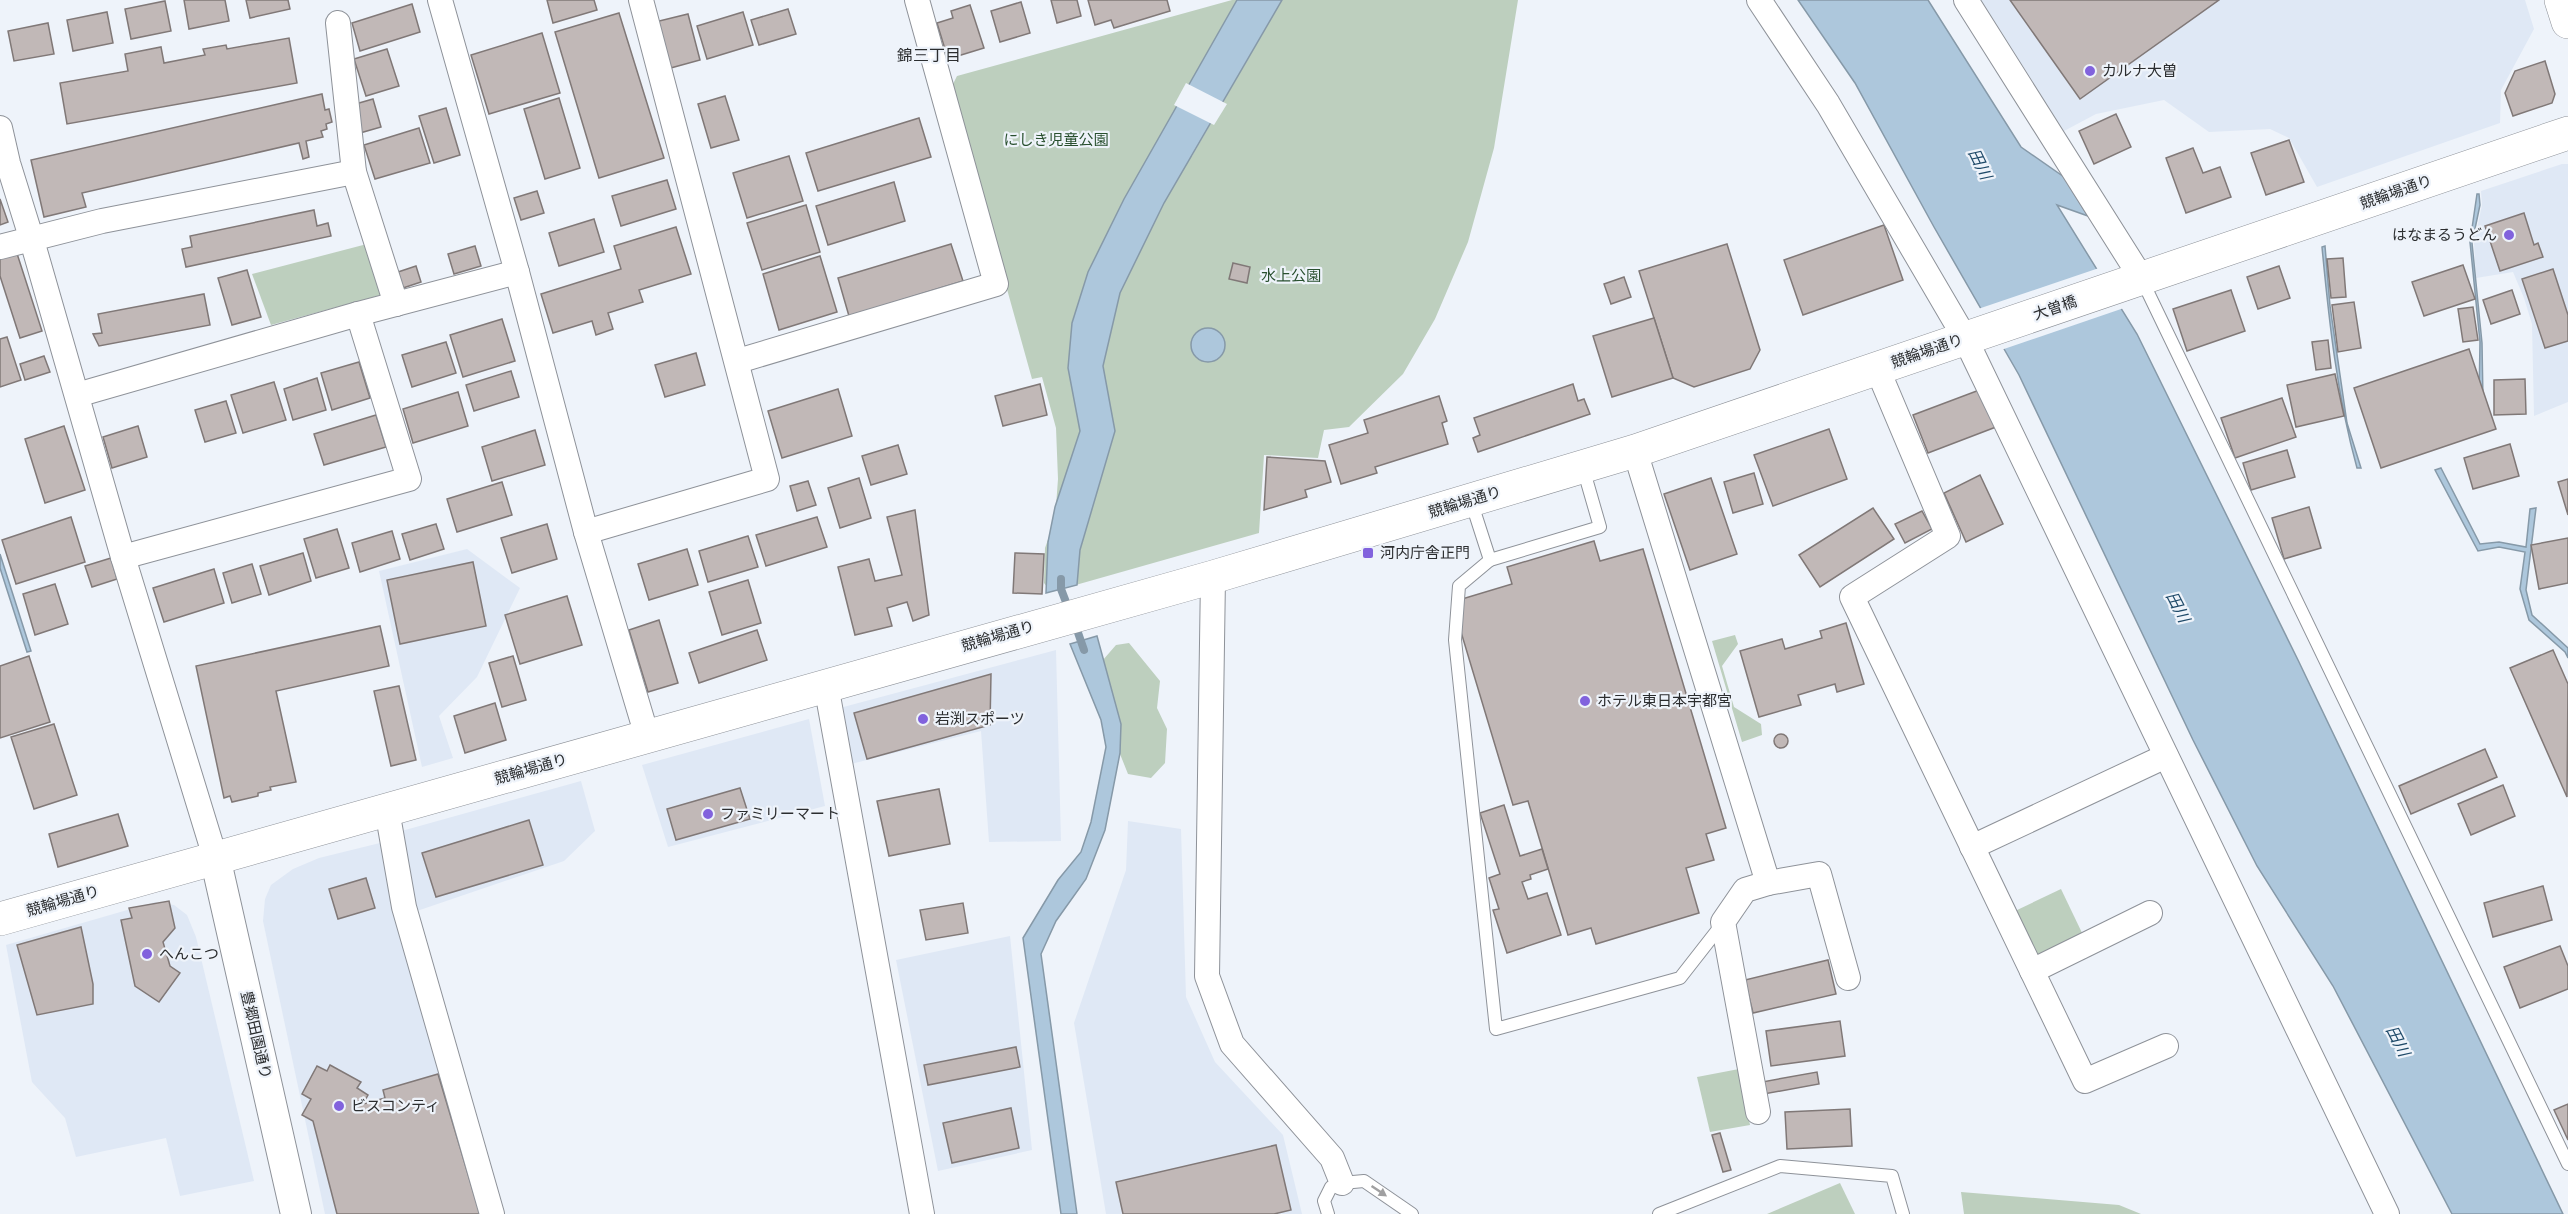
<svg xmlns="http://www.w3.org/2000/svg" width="2568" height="1214" font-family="Rubik,'Noto Sans JP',sans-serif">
  <rect width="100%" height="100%" fill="#eef3fa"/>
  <g fill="#dfe8f5">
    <path d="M1981,0H2525L2534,29L2501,90L2500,123L2317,187L2289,138L2270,129L2209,132L2164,100L2096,114L2064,131Z"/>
    <path d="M2562,164H2568V402L2534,416L2532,324L2524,298L2513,272L2476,278L2474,243L2482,205L2481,191Z"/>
    <path d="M467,549L520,588L477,677L439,716L453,758L422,767L379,571Z"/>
    <path d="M1056,650L1061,841L989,842L981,731L851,764L836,709Z"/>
    <path d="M809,719L825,806L668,847L642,765Z"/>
    <path d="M581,781L595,831L564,861L414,912L398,832Z"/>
    <path d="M1128,821L1181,829L1186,997L1215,1062L1283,1135L1302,1214H1106L1074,1023L1126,870Z"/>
    <path d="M384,842L484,1214H325L263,921L265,899L271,885L293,869L319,858Z"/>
    <path d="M155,902L174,905L187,915L196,937L254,1181L180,1196L166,1138L76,1157L65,1118L32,1082L6,945Z"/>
    <path d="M1010,936L1032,1150L938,1171L896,960Z"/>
  </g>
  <g fill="#bdcfbe">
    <path d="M1232,0H1237L1173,113L1192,156L1282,0H1518L1494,148L1468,242L1435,319L1403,374L1349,427L1324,430L1318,458L1264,455L1259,533L1051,592L1044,583L1045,548L1055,520L1058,479L1056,428L1042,377L1032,379L951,88L957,76Z"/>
    <path d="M367,244L381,295L271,325L252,274Z"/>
    <path d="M1735,635L1738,644L1722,666L1734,707L1761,724L1762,735L1742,742L1712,641Z"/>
    <path d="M1129,643L1160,681L1157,708L1167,729L1165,763L1151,778L1128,774L1118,749L1103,660L1116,645Z"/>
    <path d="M2061,889L2084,937L2044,956L2036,953L2015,911Z"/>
    <path d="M1739,1069L1750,1125L1710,1132L1697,1077Z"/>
    <path d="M1840,1183L1855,1214H1767Z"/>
    <path d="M1961,1192L2119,1205L2141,1214H1964Z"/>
  </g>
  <g fill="#adc7dc" stroke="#8699a8" stroke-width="1.5">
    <path d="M1237,0H1282L1164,203L1120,293L1103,366L1115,431L1080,550L1077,585L1046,593L1048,542L1055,507L1080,431L1068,368L1072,323L1088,272L1124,199Z"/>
    <path d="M1798,0H1928L2021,147L2064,177L2088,216L2057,205L2137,334L2298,660L2563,1214H2452L2333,986L2257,866L2193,740L2019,375L1934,227L1855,83Z"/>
    <path d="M2477,194H2479L2480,205L2472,243L2482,343L2483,401L2479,400L2480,342L2470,242Z"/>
    <path d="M2325,246L2330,306L2347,423L2361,468H2357C2337,396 2329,321 2322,247Z"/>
    <circle cx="1208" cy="345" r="17"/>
    <path d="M2441,468L2480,544L2499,542L2526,547L2530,509L2536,508L2526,590L2532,615L2568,648V658L2565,652L2529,620L2520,589L2525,552L2499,547L2478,551L2435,470Z"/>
    <path d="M0,554L31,651L27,652L0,568Z"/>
    <path d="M1097,636L1121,724L1120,753L1105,830L1086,879L1056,921L1041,954L1077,1214H1061L1023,938L1058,880L1081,852L1091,822L1106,747L1101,720L1070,644Z"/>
  </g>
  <g fill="#eef3fa">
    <path d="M1186,83L1227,104L1214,125L1174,105Z"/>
    <path d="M2099,268L2124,308L2001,350L1978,309Z"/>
  </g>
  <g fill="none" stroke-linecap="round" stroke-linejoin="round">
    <g stroke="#8699a8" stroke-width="8">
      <path d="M1061,579V589L1069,610"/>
      <path d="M1075,624L1084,650"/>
    </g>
  </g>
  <g fill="#c1b8b7" stroke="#807877" stroke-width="1.5">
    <path d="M184,0H225L229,21L189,29Z"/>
    <path d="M246,0H288L290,9L250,18Z"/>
    <path d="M547,0H594L597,10L553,23Z"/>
    <path d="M1051,0H1077L1081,16L1057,23Z"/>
    <path d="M1088,0H1167L1170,11L1114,28L1111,20L1095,25Z"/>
    <path d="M2010,0H2219L2080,99Z"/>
    <path d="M165,1L171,31L131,39L125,9Z"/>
    <path d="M1021,2L1030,33L1000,42L991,11Z"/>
    <path d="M412,4L420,32L360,51L352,23Z"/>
    <path d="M970,5L984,48L948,59L937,23L953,18L951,11Z"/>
    <path d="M788,9L796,34L759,45L751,20Z"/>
    <path d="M107,12L113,43L73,51L67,20Z"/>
    <path d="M743,12L753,45L707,59L697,26Z"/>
    <path d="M619,13L664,158L599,178L555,32Z"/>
    <path d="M688,14L700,60L667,69L655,22Z"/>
    <path d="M48,23L54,54L14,61L8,31Z"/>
    <path d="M542,33L560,93L489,114L471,55Z"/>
    <path d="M289,38L297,83L67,124L60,83L128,71L125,54L161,47L164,63L205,55L203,49L226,45L227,49Z"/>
    <path d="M387,49L399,86L366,96L354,59Z"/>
    <path d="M2545,61L2555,94L2552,103L2513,116L2505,93L2515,71Z"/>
    <path d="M322,94L325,110L329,109L332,122L326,124L327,129L321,131L323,137L306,141L309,157L303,159L299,143L82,193L86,207L44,217L31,160Z"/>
    <path d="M725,96L739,140L711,148L698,104Z"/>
    <path d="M559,98L580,168L545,179L524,109Z"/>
    <path d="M373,99L381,127L360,133L352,105Z"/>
    <path d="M446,108L460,155L434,163L419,116Z"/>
    <path d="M2116,114L2131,147L2094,164L2079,131Z"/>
    <path d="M919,118L931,157L818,191L806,153Z"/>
    <path d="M419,128L430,163L375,179L364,145Z"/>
    <path d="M2289,140L2304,182L2266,195L2251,153Z"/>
    <path d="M2193,148L2203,173L2220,167L2231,197L2186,213L2166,158Z"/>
    <path d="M789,156L803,201L747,218L733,173Z"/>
    <path d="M667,180L676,209L621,226L612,196Z"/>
    <path d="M894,182L905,221L828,245L816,206Z"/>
    <path d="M537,191L544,213L521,220L514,198Z"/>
    <path d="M0,199L8,222L0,225Z"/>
    <path d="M806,205L820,252L762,270L747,223Z"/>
    <path d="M314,210L317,226L328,223L331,236L186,267L182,249L192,247L190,236Z"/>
    <path d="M2524,213L2534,245L2538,243L2543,257L2500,271L2485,226Z"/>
    <path d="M594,219L604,252L559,266L549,233Z"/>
    <path d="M1884,225L1903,280L1803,315L1784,260Z"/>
    <path d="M676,227L691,274L639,290L643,302L608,313L613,329L596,335L592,321L553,333L541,294L621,269L614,246Z"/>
    <path d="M12,238L42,331L20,338L0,276V242Z"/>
    <path d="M951,244L963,281L849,316L838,278Z"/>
    <path d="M1727,244L1760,350L1750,369L1694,387L1673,378L1639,271Z"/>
    <path d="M475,246L481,266L454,274L448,254Z"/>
    <path d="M820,256L837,312L779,330L763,274Z"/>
    <path d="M2343,258L2346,297L2331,298L2327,259Z"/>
    <path d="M1233,263L1250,267L1247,283L1229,279Z"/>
    <path d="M2463,265L2475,299L2424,316L2412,282Z"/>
    <path d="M416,266L421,282L400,289L395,273Z"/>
    <path d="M2279,266L2290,298L2258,309L2247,277Z"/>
    <path d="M2553,269L2568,315V341L2545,348L2522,279Z"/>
    <path d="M247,270L261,317L232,325L218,278Z"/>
    <path d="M1624,277L1631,297L1611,304L1604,284Z"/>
    <path d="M2231,290L2245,331L2187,351L2173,309Z"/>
    <path d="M2512,290L2520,314L2491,324L2483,300Z"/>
    <path d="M204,294L210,325L99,346L93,334L102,333L98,314Z"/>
    <path d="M2354,302L2361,348L2338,352L2332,305Z"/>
    <path d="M2473,307L2478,340L2463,342L2458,309Z"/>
    <path d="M1654,318L1673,378L1612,397L1593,336Z"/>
    <path d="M502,319L515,361L463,377L450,335Z"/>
    <path d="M7,337L21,380L0,387V339Z"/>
    <path d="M2328,340L2331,368L2316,370L2312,342Z"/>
    <path d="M446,342L456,373L412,387L402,355Z"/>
    <path d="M2469,349L2496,429L2381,468L2354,388Z"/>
    <path d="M696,353L705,385L665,397L655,365Z"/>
    <path d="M44,356L50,372L25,380L20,364Z"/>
    <path d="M359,362L370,398L332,410L321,373Z"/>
    <path d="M511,371L519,397L474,411L466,385Z"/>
    <path d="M2335,374L2344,416L2296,427L2287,385Z"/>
    <path d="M317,378L326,410L293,420L284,389Z"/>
    <path d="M2525,379L2526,414L2494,415V380Z"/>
    <path d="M274,382L286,420L243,433L231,395Z"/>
    <path d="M1040,384L1047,415L1003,426L995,396Z"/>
    <path d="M1573,384L1578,401L1584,399L1590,414L1478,452L1473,438L1480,435L1474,418Z"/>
    <path d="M838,389L852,436L782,458L768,411Z"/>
    <path d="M1982,389L1996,427L1928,453L1913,415Z"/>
    <path d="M458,392L468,426L413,443L403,409Z"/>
    <path d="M1439,396L1447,421L1442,423L1448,444L1375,467L1377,473L1341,484L1329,445L1368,433L1364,420Z"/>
    <path d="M2282,398L2296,437L2235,458L2221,418Z"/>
    <path d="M226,401L236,433L205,442L195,410Z"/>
    <path d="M376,415L386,447L324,465L314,434Z"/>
    <path d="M64,426L85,490L45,503L25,439Z"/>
    <path d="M138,426L147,457L112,468L103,437Z"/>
    <path d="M1829,429L1847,479L1773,506L1754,455Z"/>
    <path d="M535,430L545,465L492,481L482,447Z"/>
    <path d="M2510,444L2519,476L2473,489L2464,458Z"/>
    <path d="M898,445L907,474L871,485L862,456Z"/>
    <path d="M2287,450L2295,477L2251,490L2243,463Z"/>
    <path d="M1267,457L1325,461L1331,482L1305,490L1307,497L1264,510Z"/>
    <path d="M1754,473L1763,504L1733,513L1724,482Z"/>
    <path d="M1980,475L2003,524L1966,542L1944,493Z"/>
    <path d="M859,478L871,518L840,528L828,488Z"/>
    <path d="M1711,478L1737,554L1690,570L1664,494Z"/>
    <path d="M2568,479V515L2558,482Z"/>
    <path d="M808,481L816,505L797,511L790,486Z"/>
    <path d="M502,482L512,515L457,532L447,499Z"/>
    <path d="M2309,507L2321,548L2284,559L2272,518Z"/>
    <path d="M1873,508L1894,539L1820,587L1799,555Z"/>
    <path d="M915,510L929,615L913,621L907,602L887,608L892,626L855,635L838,567L869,559L875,581L902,575L887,517Z"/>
    <path d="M1922,511L1932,529L1905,543L1895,524Z"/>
    <path d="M71,517L85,562L16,584L2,540Z"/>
    <path d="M817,517L827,547L766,566L756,535Z"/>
    <path d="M436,524L444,549L410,560L402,534Z"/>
    <path d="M547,524L557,559L512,573L501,538Z"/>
    <path d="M337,529L349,568L316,578L304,539Z"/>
    <path d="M392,531L400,559L360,572L352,543Z"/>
    <path d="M748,536L758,567L708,582L699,551Z"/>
    <path d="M2568,538V583L2539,589L2531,545Z"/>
    <path d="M1594,541L1600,561L1643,549L1726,828L1706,834L1714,860L1686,868L1699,913L1596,944L1591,928L1568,935L1528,801L1513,805L1452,602L1512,584L1507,567Z"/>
    <path d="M687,549L698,585L649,600L638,564Z"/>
    <path d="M303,553L311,581L269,595L260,566Z"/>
    <path d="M1015,553L1044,554L1042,594L1013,593Z"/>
    <path d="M111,558L117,579L92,587L85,566Z"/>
    <path d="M473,562L486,626L400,644L387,580Z"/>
    <path d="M252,564L261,594L232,603L223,573Z"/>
    <path d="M214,569L224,603L164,622L153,588Z"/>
    <path d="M748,580L761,623L722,635L709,592Z"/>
    <path d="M55,584L68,624L35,635L23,594Z"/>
    <path d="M567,596L582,645L520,664L505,615Z"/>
    <path d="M659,620L678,683L648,692L629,630Z"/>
    <path d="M1846,623L1864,684L1837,692L1835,684L1798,695L1801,705L1759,717L1740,651L1782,639L1785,649L1822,638L1820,631Z"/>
    <path d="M380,626L389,666L276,691L296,782L270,787L271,790L258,793V796L232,802L230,796L224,798L196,666Z"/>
    <path d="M757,630L767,660L699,683L689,653Z"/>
    <path d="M2553,650L2568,684L2567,797L2510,668Z"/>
    <path d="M29,656L50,722L0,738V666Z"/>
    <path d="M513,656L526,700L502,707L489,663Z"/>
    <path d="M991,674L990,725L867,759L854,713Z"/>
    <path d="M399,686L416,760L391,766L374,691Z"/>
    <path d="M495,703L506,740L465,753L454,716Z"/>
    <path d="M54,724L77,795L34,809L11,737Z"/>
    <circle cx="1781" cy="741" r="7"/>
    <path d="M2485,749L2497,777L2411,814L2399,786Z"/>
    <path d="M2503,785L2515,816L2471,835L2458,804Z"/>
    <path d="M740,788L750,819L676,840L667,809Z"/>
    <path d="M939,789L950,844L889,856L877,801Z"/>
    <path d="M1504,805L1520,856L1542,849L1548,869L1530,875L1531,879L1522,882L1528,899L1547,893L1561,935L1507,953L1493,910L1499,909L1489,878L1500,874L1480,813Z"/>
    <path d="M118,814L128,846L58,867L49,834Z"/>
    <path d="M529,820L543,865L436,897L422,853Z"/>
    <path d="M366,878L375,908L338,919L329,889Z"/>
    <path d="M2543,886L2552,920L2493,937L2484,903Z"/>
    <path d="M169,901L175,928L163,942L170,966L180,973L159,1002L135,986L121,920L132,918L129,908Z"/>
    <path d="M963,903L968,933L926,940L920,910Z"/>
    <path d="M81,927L93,984V1004L37,1015L17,945Z"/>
    <path d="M2560,946L2568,966V989L2520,1008L2504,967Z"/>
    <path d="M1828,960L1836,994L1753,1013L1745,980Z"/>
    <path d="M1840,1021L1845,1056L1771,1066L1766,1031Z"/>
    <path d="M1016,1047L1020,1067L928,1085L924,1065Z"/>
    <path d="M330,1065L361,1082L357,1088L368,1095L363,1104L385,1098L383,1090L438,1074L480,1214H337L313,1121L302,1115L311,1099L302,1094L317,1066L327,1071Z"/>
    <path d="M1817,1072L1819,1084L1764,1094L1762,1082Z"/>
    <path d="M2568,1104V1140L2554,1110Z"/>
    <path d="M1011,1108L1019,1148L952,1163L943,1123Z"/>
    <path d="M1850,1109L1852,1146L1787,1149L1785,1112Z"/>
    <path d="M1720,1133L1731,1170L1723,1172L1712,1135Z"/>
    <path d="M1276,1145L1291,1210L1274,1214H1123L1116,1182Z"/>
  </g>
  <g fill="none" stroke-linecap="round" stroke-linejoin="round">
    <g stroke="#8e9299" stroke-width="14">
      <g id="service">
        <path d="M2142,280L2568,1164"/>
        <path d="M1471,501L1490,560L1459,586L1455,640L1496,1029L1680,978L1723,923"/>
        <path d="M1490,560L1600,527L1583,468"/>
        <path d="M1328,1214L1324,1201L1331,1187L1342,1183L1364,1181L1412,1214"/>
        <path d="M1659,1214L1780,1166L1892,1176L1903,1214"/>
      </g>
    </g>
    <g stroke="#8e9299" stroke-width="26">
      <g id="minor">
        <path d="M440,0L517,272L586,532L647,736"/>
        <path d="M1759,0L1828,104L1965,338L2387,1214"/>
        <path d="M1966,0L2142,279"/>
        <path d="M338,23L354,172L396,304"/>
        <path d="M0,128L8,163L31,237L123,557L215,857"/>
        <path d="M0,247L102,221L354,172"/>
        <path d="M738,361L996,284L917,0"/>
        <path d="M1877,368L1948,536L1852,597L2085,1081L2166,1046"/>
        <path d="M77,395L358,314L517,272"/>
        <path d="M1635,451L1768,883"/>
        <path d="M586,532L767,479L641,0"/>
        <path d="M123,557L409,479L358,314"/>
        <path d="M1213,577L1207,976L1232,1044L1332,1158L1342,1183"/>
        <path d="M826,685L922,1214"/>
        <path d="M387,810L404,907L492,1214"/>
        <path d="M1972,847L2166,756"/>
        <path d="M2032,971L2150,913"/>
        <path d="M1758,1112L1723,922L1745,890L1768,883L1819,874L1848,978"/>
      </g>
    </g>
    <g stroke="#8e9299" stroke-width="32">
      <path id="tertiary" d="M215,857L296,1214"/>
    </g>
    <g stroke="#8e9299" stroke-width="34">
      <g id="primary">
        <path d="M2561,0L2568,22"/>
        <path d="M0,919L1213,577L1635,451L2568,133"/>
      </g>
    </g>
    <use href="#service" stroke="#fff" stroke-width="12"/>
    <use href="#minor" stroke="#fff" stroke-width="24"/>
    <use href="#tertiary" stroke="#fff" stroke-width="30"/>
    <use href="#primary" stroke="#fff" stroke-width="33"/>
  </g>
  <defs><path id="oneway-solid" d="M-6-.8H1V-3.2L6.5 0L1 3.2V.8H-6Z" transform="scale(1.5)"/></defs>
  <use fill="#a0a0a1" href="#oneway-solid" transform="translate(1379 1191) rotate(34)"/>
  <g fill="#8162dd" stroke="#eef3fa" stroke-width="2">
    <circle cx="2090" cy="71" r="6"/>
    <circle cx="2509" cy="235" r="6"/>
    <rect x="1362" y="547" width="12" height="12" rx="3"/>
    <circle cx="1585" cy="701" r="6"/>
    <circle cx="923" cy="719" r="6"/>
    <circle cx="708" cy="814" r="6"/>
    <circle cx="147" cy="954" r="6"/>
    <circle cx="339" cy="1106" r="6"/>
  </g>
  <g text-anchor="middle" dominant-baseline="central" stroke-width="4.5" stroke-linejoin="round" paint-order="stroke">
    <g font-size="15" fill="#2b2d2f" stroke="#eef3fa" text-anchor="start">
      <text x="2102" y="71">カルナ大曽</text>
      <text x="2497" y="235" text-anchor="end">はなまるうどん</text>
      <text x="1380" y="553">河内庁舎正門</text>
      <text x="1597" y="701">ホテル東日本宇都宮</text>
      <text x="935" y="719">岩渕スポーツ</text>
      <text x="720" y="814">ファミリーマート</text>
      <text x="159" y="954">へんこつ</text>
      <text x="351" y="1106">ビスコンティ</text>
    </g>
    <g font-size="15" fill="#29502f" stroke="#eef3fa">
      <text x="1056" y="140">にしき児童公園</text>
      <text x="1291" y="276">水上公園</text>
    </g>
    <g font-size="15" fill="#2b2d2f" stroke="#eef3fa">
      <text transform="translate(2396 192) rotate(-19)">競輪場通り</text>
      <text transform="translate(2055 308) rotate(-19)">大曽橋</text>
      <text transform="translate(1927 351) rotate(-19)">競輪場通り</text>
      <text transform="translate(1465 502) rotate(-17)">競輪場通り</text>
      <text transform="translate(998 636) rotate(-16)">競輪場通り</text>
      <text transform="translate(531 769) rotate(-16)">競輪場通り</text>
      <text transform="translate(63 901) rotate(-16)">競輪場通り</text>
      <text transform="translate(256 1035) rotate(77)">豊郷田園通り</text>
    </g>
    <g font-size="16" fill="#2b2d2f" stroke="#eef3fa">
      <text x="929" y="55">錦三丁目</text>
    </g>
    <g font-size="16" font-style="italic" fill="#1f4a69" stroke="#eef3fa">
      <text transform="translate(1980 164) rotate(64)">田川</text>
      <text transform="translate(2178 607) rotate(63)">田川</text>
      <text transform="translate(2398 1041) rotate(63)">田川</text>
    </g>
  </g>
</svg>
